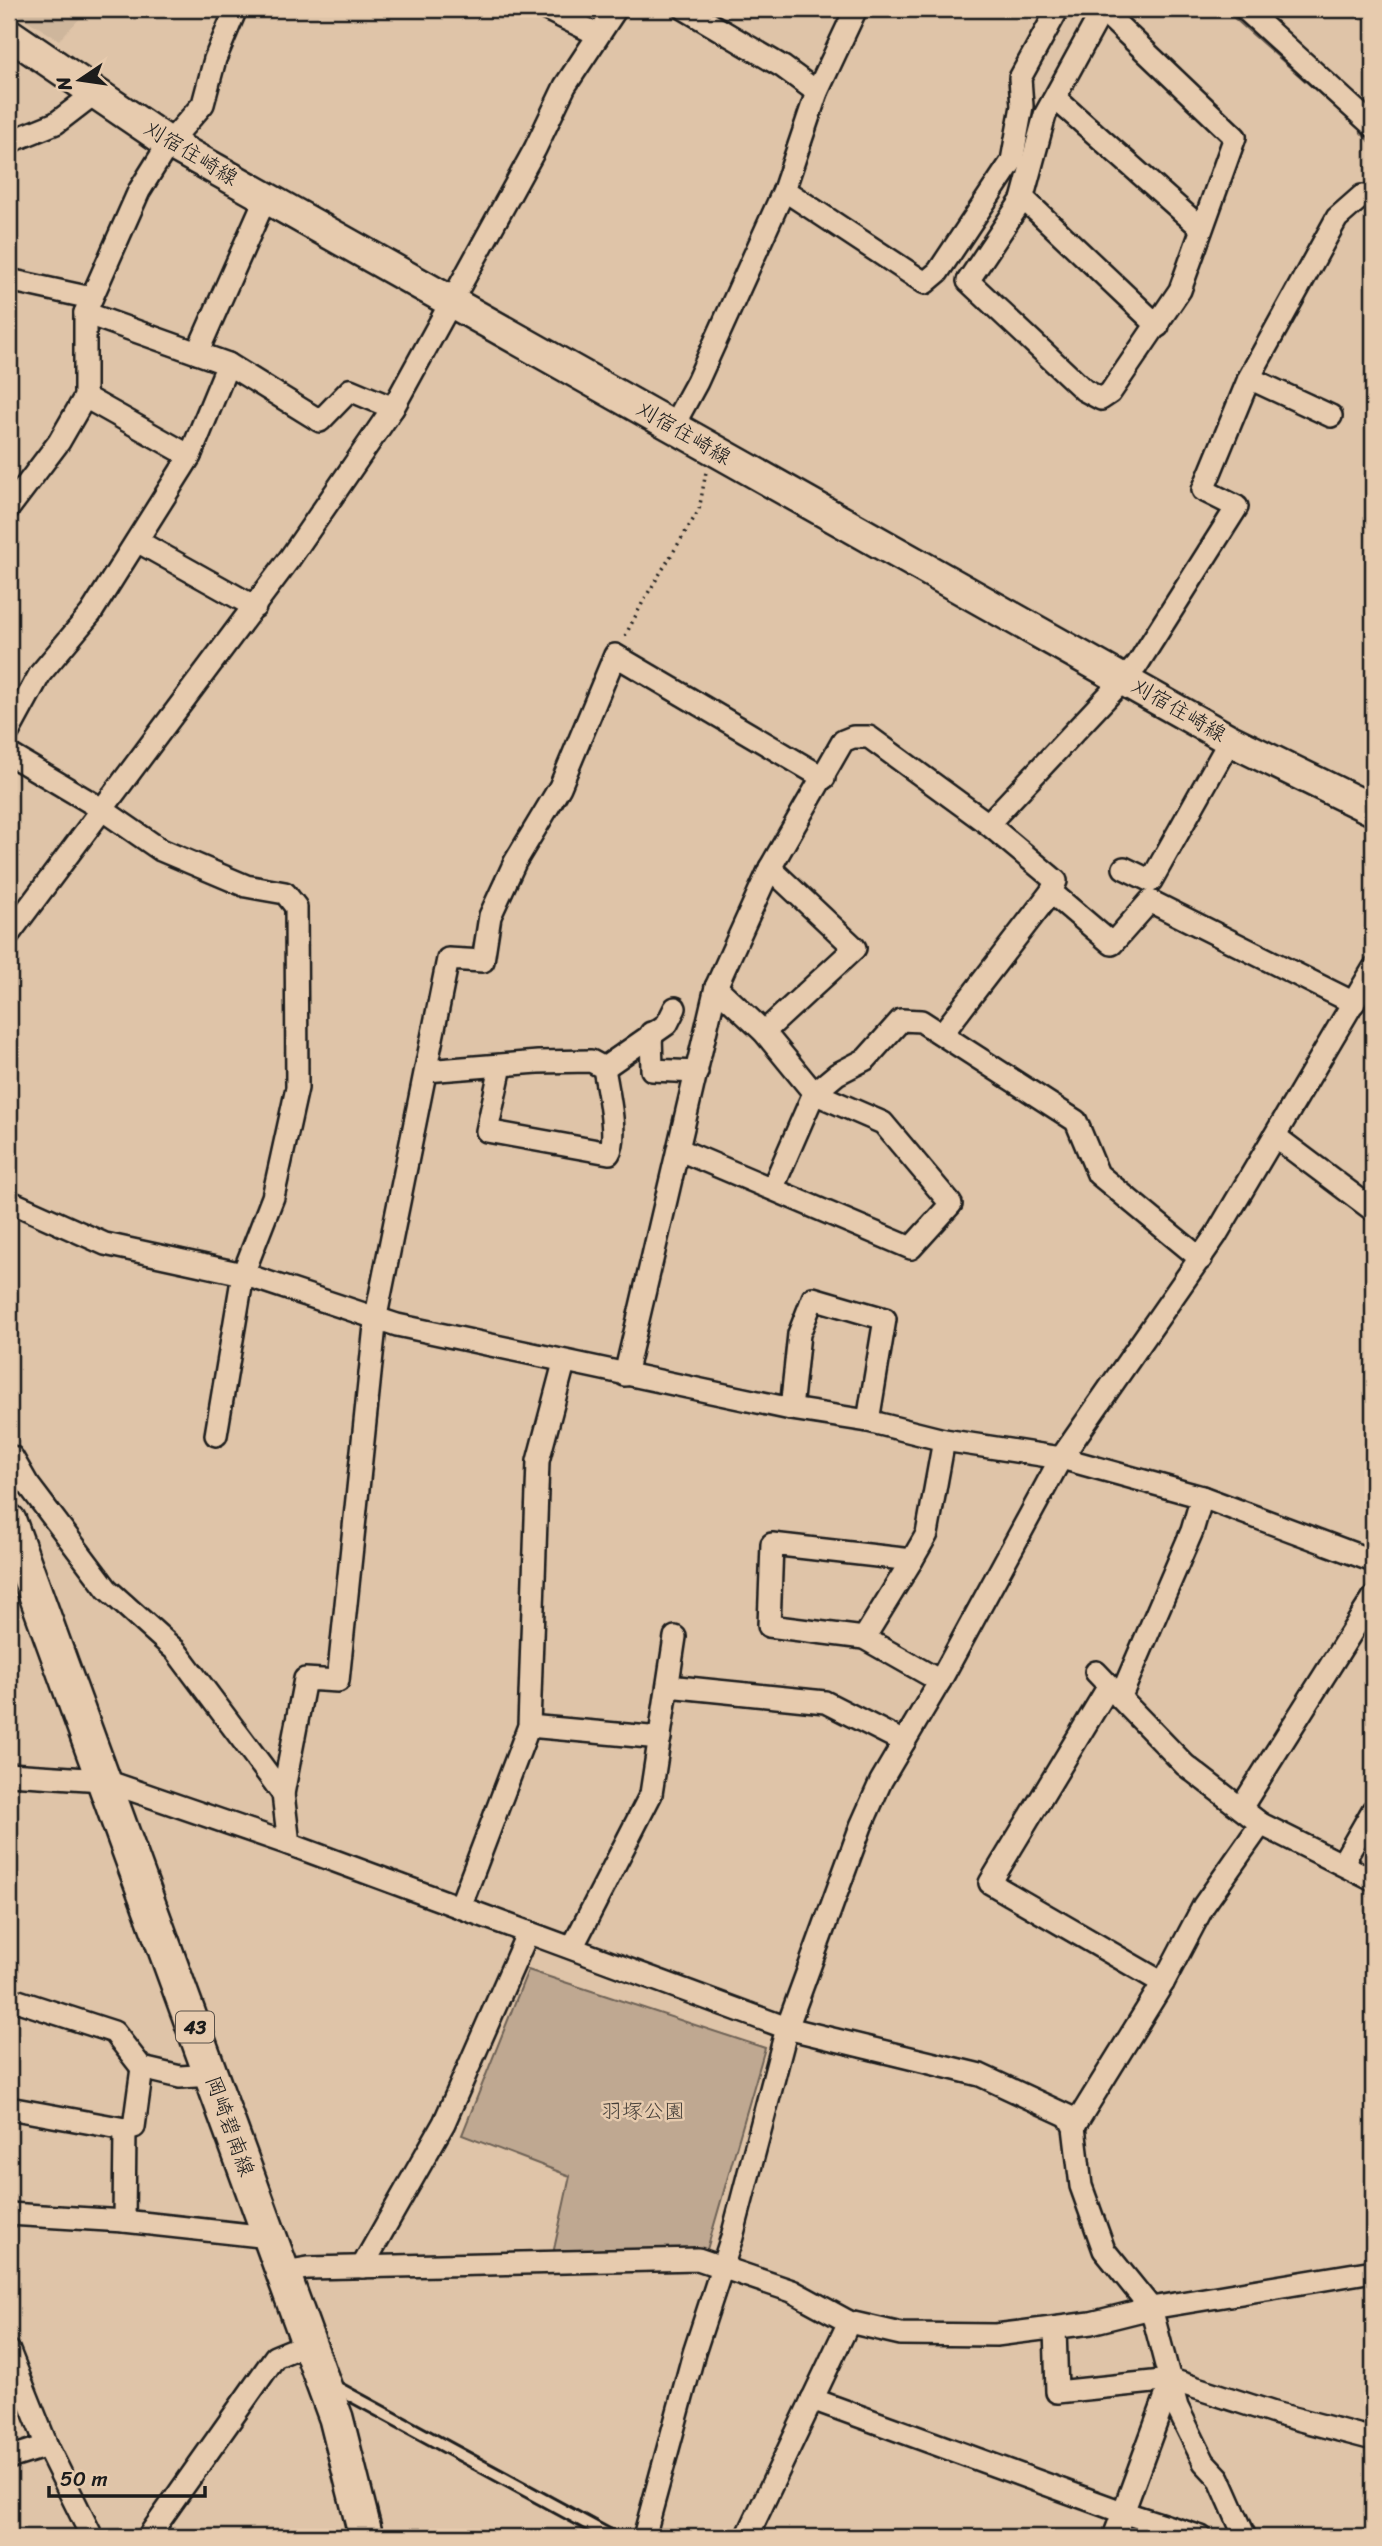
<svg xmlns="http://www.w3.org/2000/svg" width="1382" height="2546" font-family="Sriracha,'Klee One',sans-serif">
  <rect width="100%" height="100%" fill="#dfc4a8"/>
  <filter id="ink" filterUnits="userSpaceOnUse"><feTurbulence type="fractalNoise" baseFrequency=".0143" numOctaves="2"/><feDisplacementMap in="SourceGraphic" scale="14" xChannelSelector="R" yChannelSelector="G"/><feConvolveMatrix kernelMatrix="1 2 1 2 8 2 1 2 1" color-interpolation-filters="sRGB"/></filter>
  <g filter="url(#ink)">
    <path fill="#ceb69c" d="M9,9H89L59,40Z"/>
    <path fill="#bfa891" stroke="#6e6256" stroke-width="2" d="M528,1970L765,2048L706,2253L551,2263L570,2176L462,2135Z"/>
    <path fill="#958372" stroke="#655a50" stroke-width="2" d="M1224,9H1235L1373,133V141Z"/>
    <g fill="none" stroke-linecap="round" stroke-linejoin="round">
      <path stroke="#655a50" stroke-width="6" d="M1363,132L1373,142"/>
      <g stroke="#1c1c1c" stroke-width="16">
        <path id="lane" d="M332,2385L612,2537"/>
      </g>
      <g stroke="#1c1c1c" stroke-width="26">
        <g id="street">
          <path d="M546,9L597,34"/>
          <path d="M685,9L783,67L817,92"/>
          <path d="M1245,9L1373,126"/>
          <path d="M1102,10L1235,137L1180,290L1110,393L1101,399L1084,390L968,281L1022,200L1045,115L1103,9"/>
          <path d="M1055,98L1201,228"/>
          <path d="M9,142L56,123L95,93"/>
          <path d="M784,190L925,283L938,272L1012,161L1022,106L1020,78L1058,9"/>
          <path d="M1023,198L1158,326"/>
          <path d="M9,280L91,298"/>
          <path d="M197,353L266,197"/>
          <path d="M228,364L320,421L350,390L393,408"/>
          <path d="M1249,378L1331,416"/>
          <path d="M85,397L190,456"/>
          <path d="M673,426L697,382L784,190L817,92L856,9"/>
          <path d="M9,508L59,442L85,397V313L139,191L169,143L203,104L215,59L236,9"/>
          <path d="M137,541L255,607"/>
          <path d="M9,731L40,674L91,613L190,456L228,364L85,313"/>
          <path d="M9,754L100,808L161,850L246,886L285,893L296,907L297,1088L273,1197L243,1274L216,1435"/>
          <path d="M988,824L1137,665L1237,507L1203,490L1250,376L1337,218L1362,196H1373"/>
          <path d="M1124,868L1151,881L1230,740"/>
          <path d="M1051,892L1112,944L1150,901L1354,1003"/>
          <path d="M9,934L290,558L393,408L535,149L565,86L616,9"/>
          <path d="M716,987L764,1032L814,1093L837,1074L866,1059L901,1020L921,1021L1076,1121L1098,1174L1201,1259"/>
          <path d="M764,1032L855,948L770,868"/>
          <path d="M651,1033L652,1070L697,1072"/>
          <path d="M604,1068L667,1024L675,1008"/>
          <path d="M426,1071L538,1062L591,1061L604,1068C607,1088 619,1137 609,1153L487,1131L501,1066"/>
          <path d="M1276,1137L1373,1210"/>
          <path d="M680,1150L911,1248L951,1204L883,1123L814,1093L773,1187"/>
          <path d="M9,1201L105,1244L243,1274L397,1325L791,1409L868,1421L944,1440L1061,1458L1202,1497L1373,1561"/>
          <path d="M625,1375L716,987L770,868L843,741L853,737H869L988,824L1056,881L1051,892L942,1034"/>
          <path d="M791,1409L799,1334L813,1298L885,1319L868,1421"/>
          <path d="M9,1458L12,1457L27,1483L107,1589L176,1651L283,1794L289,1844"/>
          <path d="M864,1638L912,1560"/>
          <path d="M1096,1672L1119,1696"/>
          <path d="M940,1681L864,1638L769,1626L772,1544L912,1560L927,1534L944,1440"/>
          <path d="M668,1686L825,1702L904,1742"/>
          <path d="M1109,1686L990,1883L1163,1983"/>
          <path d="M529,1726L660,1738"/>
          <path d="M9,1774L103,1780L289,1844L787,2028L980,2075L1068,2116L1074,2127L1081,2186L1104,2250L1151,2308L1177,2407L1204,2462L1219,2478L1245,2537"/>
          <path d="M283,1794L305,1679L338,1681L376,1316L448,959L483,961L490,916L515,862L560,787L615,655L824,778"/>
          <path d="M1241,1808L1373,1598"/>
          <path d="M1261,1824L1373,1880"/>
          <path d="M1342,1864L1373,1810"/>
          <path d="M460,1907L529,1726L538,1461L564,1363"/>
          <path d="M572,1948L651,1794L675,1637"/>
          <path d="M9,1998L114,2032L142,2068L180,2077L212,2075"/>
          <path d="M9,2108L125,2129L124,2221"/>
          <path d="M1074,2127L1163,1983L1204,1905L1261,1824L1185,1765L1120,1698L1192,1531L1202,1497"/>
          <path d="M125,2129L134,2127L142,2068"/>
          <path d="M9,2214L124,2221L269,2237"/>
          <path d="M362,2267L444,2123L528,1932"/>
          <path d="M283,2272L308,2268L698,2259L792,2291L849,2322L901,2334L996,2335L1091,2323L1151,2308L1373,2271"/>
          <path d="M1055,2328L1057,2392L1172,2380L1274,2413L1373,2439"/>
          <path d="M9,2351L47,2446L92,2537"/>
          <path d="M812,2399L1125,2513L1201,2537"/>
          <path d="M9,2458L47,2446"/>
          <path d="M148,2537L275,2357L309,2343"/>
          <path d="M644,2537L694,2353L732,2237L787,2028L861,1826L881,1781L940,1681L1061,1458L1216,1235L1373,969"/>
          <path d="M747,2537L849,2322"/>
          <path d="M1114,2537L1171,2382"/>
        </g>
      </g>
      <g stroke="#1c1c1c" stroke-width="35">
        <path id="secondary" d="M9,34L169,143L1230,740L1373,810"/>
      </g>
      <g stroke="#1c1c1c" stroke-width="38">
        <path id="primary" d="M9,1521L322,2380L336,2418L366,2537"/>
      </g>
      <path stroke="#1c1c1c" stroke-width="3.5" stroke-dasharray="2 5" stroke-linecap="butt" d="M625,636L645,598L699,510L706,472"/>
      <use href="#lane" stroke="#e7cbae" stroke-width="10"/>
      <use href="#street" stroke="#e7cbae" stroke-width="21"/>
      <use href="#secondary" stroke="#e7cbae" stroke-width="30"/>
      <use href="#primary" stroke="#e7cbae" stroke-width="33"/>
    </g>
  </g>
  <g text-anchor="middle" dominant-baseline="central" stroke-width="5" stroke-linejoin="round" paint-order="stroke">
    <rect fill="#e7cbae" stroke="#595048" stroke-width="2" x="176" y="2011.5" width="38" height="31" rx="5"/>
    <g font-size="19" font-weight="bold" fill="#1c1c1c">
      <text x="195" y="2027">43</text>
    </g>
    <g font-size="21" fill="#1c1c1c" stroke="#e7cbae">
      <text transform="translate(191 153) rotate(31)">刈宿住崎線</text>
      <text transform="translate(684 433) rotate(30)">刈宿住崎線</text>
      <text transform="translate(1179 710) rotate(30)">刈宿住崎線</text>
      <text transform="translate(230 2126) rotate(70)">岡崎碧南線</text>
    </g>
    <g font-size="21" fill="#453f39" stroke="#e7cbae">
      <text x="643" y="2111">羽塚公園</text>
    </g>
  </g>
  <rect width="1382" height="2546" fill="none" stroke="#e7cbae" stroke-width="35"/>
  <rect x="18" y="18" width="1347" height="2511" fill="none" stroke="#1c1c1c" stroke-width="2.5" filter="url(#ink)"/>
  <g transform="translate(80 80) rotate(257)" stroke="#e7cbae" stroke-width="5" paint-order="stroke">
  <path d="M0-5L12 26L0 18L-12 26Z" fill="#1c1c1c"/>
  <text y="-10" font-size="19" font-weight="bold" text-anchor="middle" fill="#1c1c1c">N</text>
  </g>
  <path d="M49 2486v10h156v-10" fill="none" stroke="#1c1c1c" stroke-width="3.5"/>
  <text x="60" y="2486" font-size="21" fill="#1c1c1c" stroke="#e7cbae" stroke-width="5" paint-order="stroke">50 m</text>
</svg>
